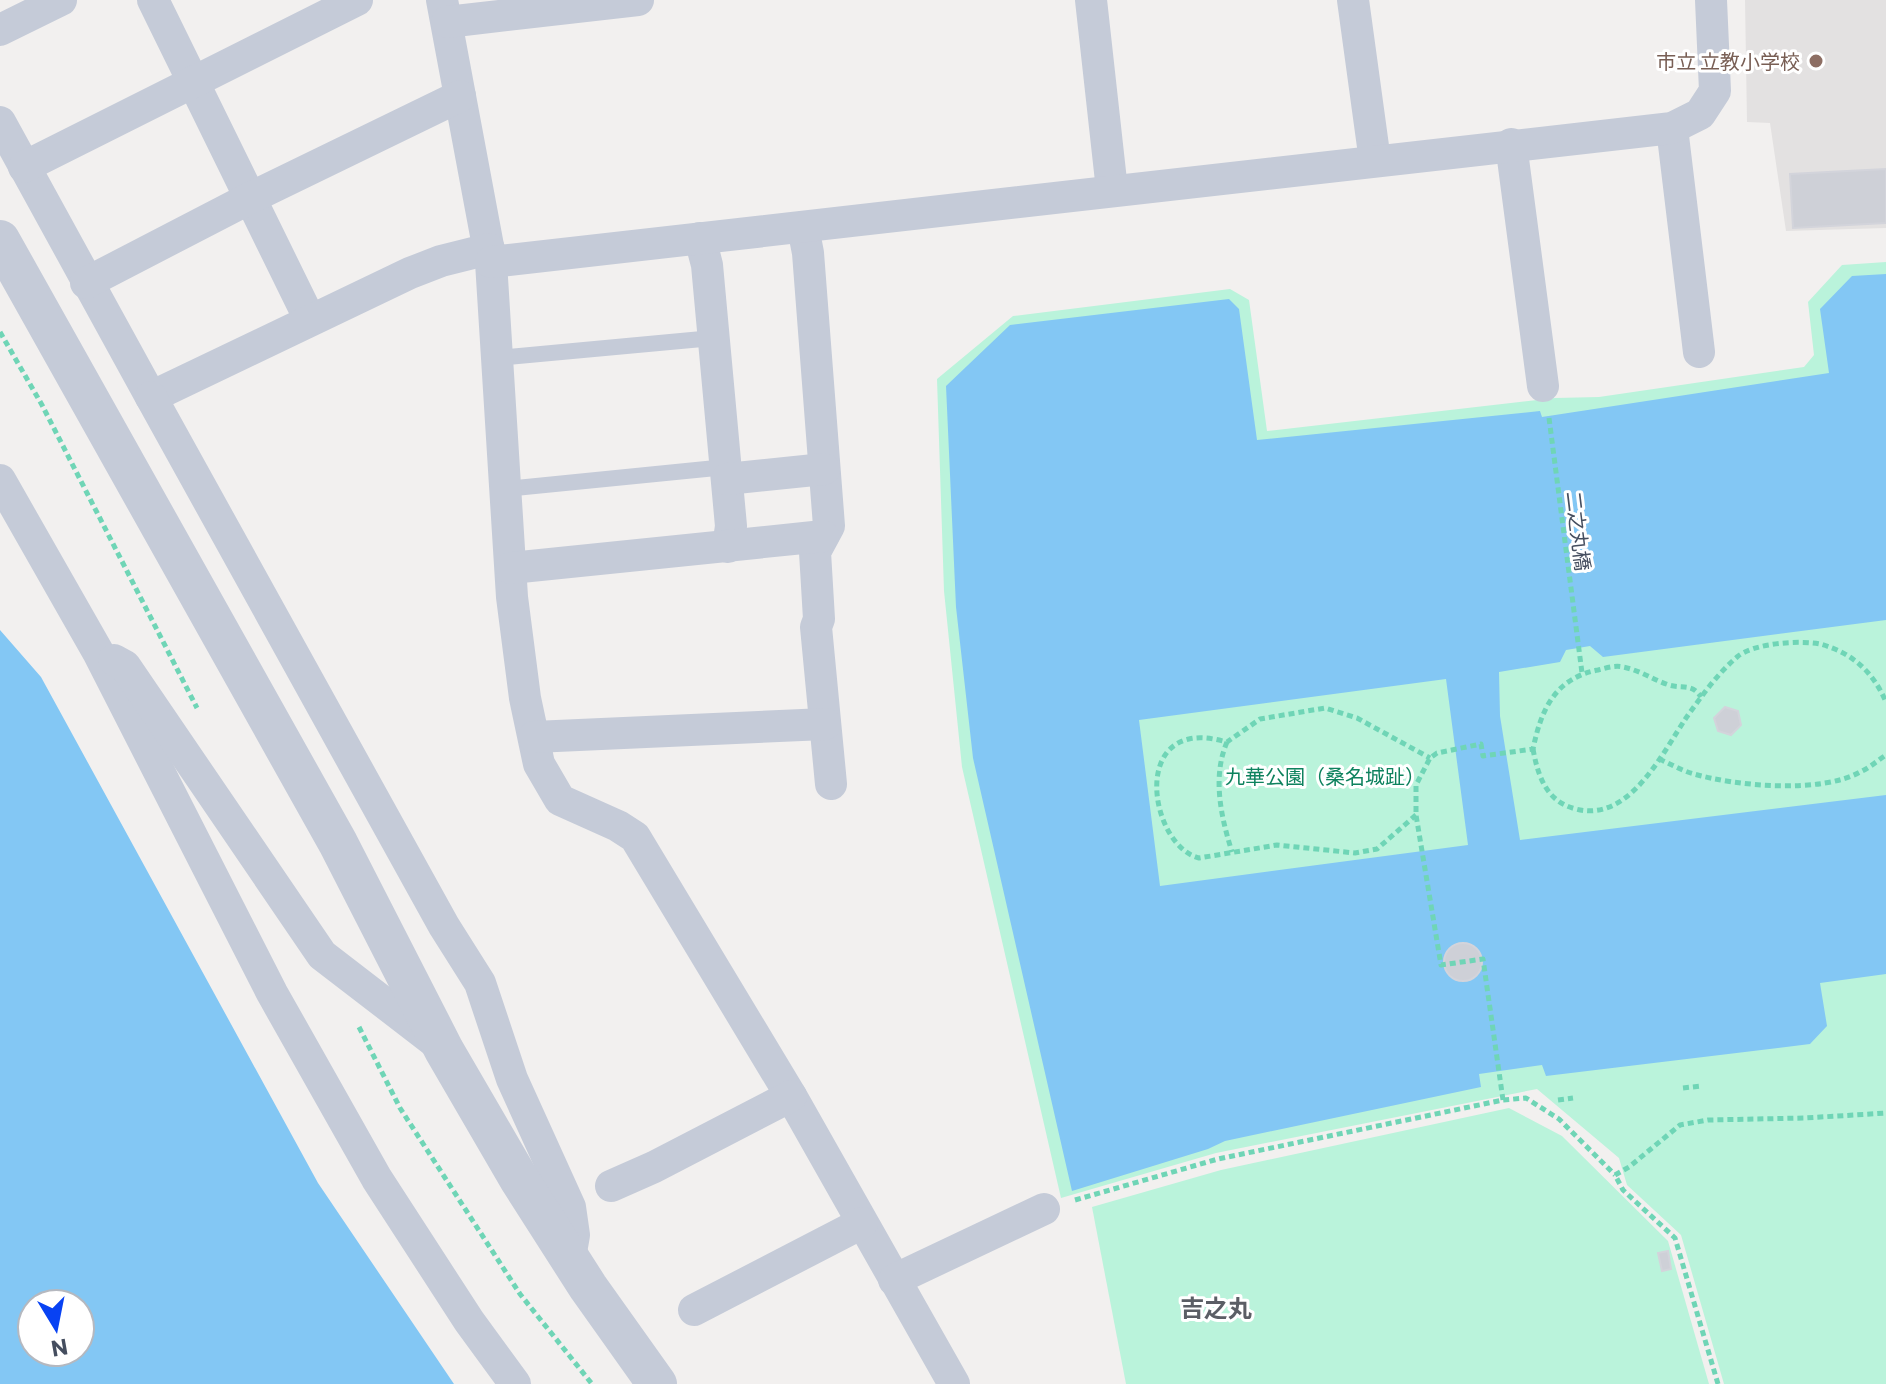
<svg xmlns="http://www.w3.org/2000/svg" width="1886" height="1384" font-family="Commissioner,'Noto Sans JP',sans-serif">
  <rect width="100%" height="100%" fill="#f2f0ef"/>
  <path fill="#e3e1e1" d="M1745,0H1886V228L1786,231L1770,123L1747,122Z"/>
  <g fill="#baf3db">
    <path d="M1886,262V1384H1724L1681,1235L1627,1185L1619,1158L1537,1089L1216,1153L1061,1198L962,767L944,591L937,379L1013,316L1230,289L1249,300L1267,431L1555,398L1599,397L1804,367L1814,355L1808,302L1842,265Z"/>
    <path d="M1509,1108L1562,1136L1668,1241L1709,1384H1126L1092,1207L1221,1170Z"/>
  </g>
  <g fill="#83c7f4" fill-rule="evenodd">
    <path d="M1886,274V620L1603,657L1590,646L1566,650L1560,662L1499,672L1500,716L1520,840L1886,795V974L1820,983L1827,1026L1810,1044L1546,1076L1542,1065L1479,1074L1481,1087L1225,1141L1208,1149L1072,1191L973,758L956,607L946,386L1010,325L1229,299L1239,309L1257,440L1540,411L1542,417L1829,373L1820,309L1852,276ZM1446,679L1468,845L1160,886L1139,720Z"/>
    <path d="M0,630L41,677L318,1183L454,1384H0ZM80,1304V1352H32V1304Z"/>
  </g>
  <g fill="#ced0d7" stroke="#d3d4db" stroke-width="2">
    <path d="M1886,169V223L1793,228L1790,174Z"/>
    <path d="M1725,707L1738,711L1741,725L1731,735L1718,731L1714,718Z"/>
    <circle cx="1463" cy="962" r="19"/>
    <path d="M1668,1251L1671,1269L1662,1271L1658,1253Z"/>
  </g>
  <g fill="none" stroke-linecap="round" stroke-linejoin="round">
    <g stroke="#6fd5b6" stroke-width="5" stroke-dasharray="6 4" stroke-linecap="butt">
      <path d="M0,332L42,405L197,708"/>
      <path d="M1549,418L1582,673"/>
      <path d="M1227,742C1212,777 1221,817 1232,852"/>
      <path d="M1533,749C1538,777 1547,802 1576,809C1629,823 1662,754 1686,718C1701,697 1717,674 1737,657C1753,643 1800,640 1820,644C1853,653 1873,672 1886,702"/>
      <path d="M1659,759C1671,764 1682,771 1694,774C1736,786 1821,794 1860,772C1869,768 1877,761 1886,755"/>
      <path d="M1416,815L1377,849L1355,853L1277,845L1199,858C1156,847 1135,751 1189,739C1202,736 1215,739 1227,742L1260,719L1325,708L1357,718L1430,758"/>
      <path d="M359,1027L400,1108L520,1294L592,1384"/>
      <path d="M1683,1088L1701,1086"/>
      <path d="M1503,1100L1483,959L1441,965L1416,815V785L1430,758L1437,753L1481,744L1483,756L1533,749C1541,710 1555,678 1598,670C1606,668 1615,665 1623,667C1639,670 1654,680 1669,685C1683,689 1692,683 1701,697"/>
      <path d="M1558,1100L1573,1098"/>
      <path d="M1075,1200L1218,1159L1503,1100L1526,1098L1559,1119L1615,1175"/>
      <path d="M1718,1384L1675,1238L1623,1190L1615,1175L1629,1167L1680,1125L1708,1120L1805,1118L1886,1113"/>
    </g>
    <g stroke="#c5cbd8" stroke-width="16">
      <path d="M497,358L713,338"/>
      <path d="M506,489L726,467"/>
    </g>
    <g stroke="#c5cbd8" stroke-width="32">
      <path d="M153,0L310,320"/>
      <path d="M442,0L491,262L512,597L525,698L539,764L560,800L618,826L635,837L791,1096L954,1384"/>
      <path d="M1091,0L1112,190"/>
      <path d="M1353,0L1375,161"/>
      <path d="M447,22L638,0"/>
      <path d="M0,30L61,0"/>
      <path d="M0,122L151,397L410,273L441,261L489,249"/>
      <path d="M1672,128L1699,352"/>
      <path d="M1511,144L1543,386"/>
      <path d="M24,167L357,0"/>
      <path d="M803,227L808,253L829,526L815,552L819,619L816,627L831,784"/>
      <path d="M700,238L707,265L731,526L728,547"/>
      <path d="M491,262L1672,128L1700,114L1715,91L1711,0"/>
      <path d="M86,283L250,198L460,96"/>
      <path d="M151,397L444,926L480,983L512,1079L570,1207L574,1235L570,1258"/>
      <path d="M727,479L824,469"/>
      <path d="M0,480L98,652L272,993L377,1179L469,1321L515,1384"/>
      <path d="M511,568L823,536"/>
      <path d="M114,660L125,666L322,955L439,1045"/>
      <path d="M534,737L825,724"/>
      <path d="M611,1186L654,1167L791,1096"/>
      <path d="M894,1280L1044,1209"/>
      <path d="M694,1310L862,1223"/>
    </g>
    <path stroke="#c5cbd8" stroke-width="40" d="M0,240L338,843L444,1050L519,1179L588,1287L657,1384"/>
  </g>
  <circle fill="#8d6e63" stroke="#fff" stroke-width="3" cx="1816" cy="61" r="8"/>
  <g text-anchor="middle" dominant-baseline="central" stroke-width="6" stroke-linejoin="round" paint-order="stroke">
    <g font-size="20" fill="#785e54" stroke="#fff" text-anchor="end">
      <text x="1800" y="61">市立 立教小学校</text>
    </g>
    <g font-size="20" fill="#454e5f" stroke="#fff">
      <text transform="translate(1579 531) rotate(83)">二之丸橋</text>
    </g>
    <g font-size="20" fill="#0e825e" stroke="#fff">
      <text x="1325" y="776">九華公園（桑名城趾）</text>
    </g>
    <g font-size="24" font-weight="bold" fill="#5b5e65" stroke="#fff">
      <text x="1216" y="1307">吉之丸</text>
    </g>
  </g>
  <g transform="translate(56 1328) rotate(170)"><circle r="38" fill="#ffffff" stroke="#b5b8bf" stroke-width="2"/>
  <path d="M0-6L14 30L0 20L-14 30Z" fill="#0842f3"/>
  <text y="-12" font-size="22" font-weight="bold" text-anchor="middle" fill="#454e5f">N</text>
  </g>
</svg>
